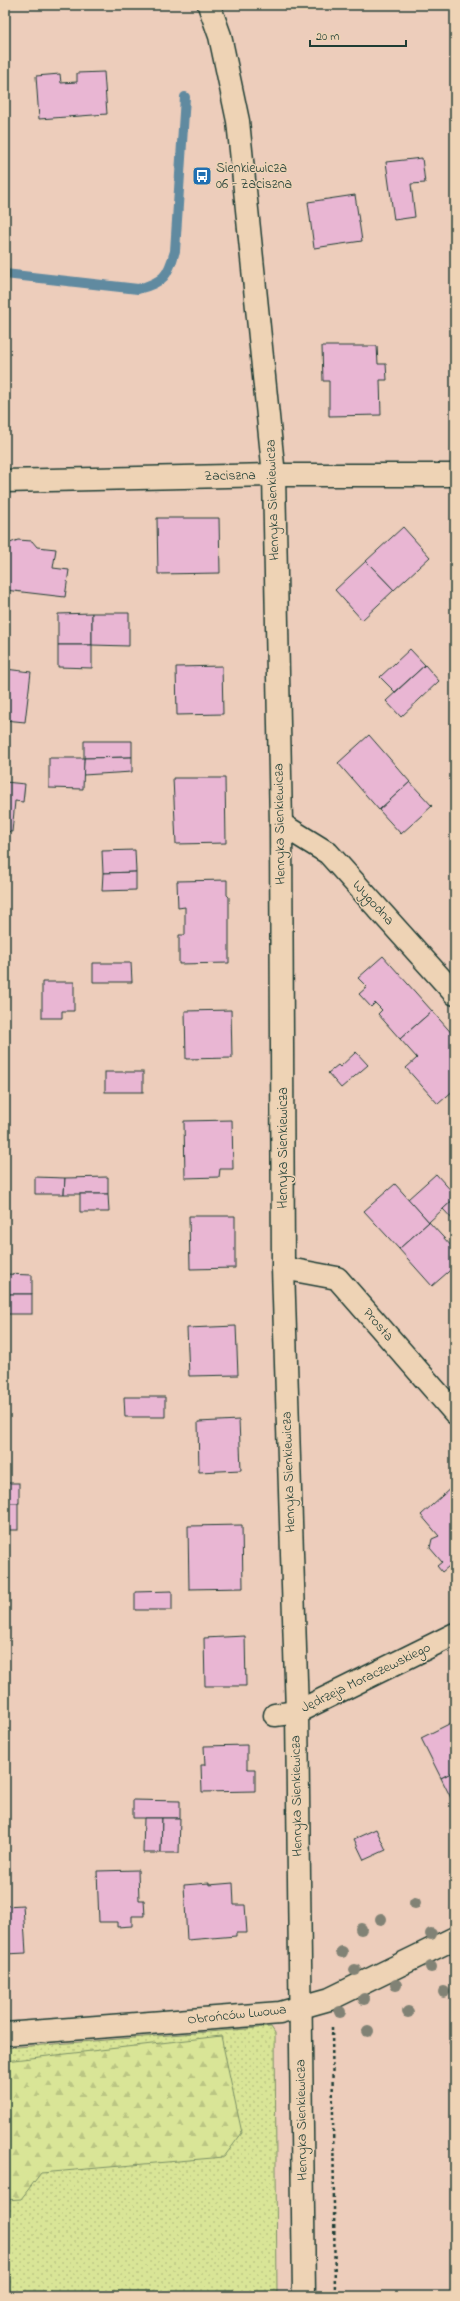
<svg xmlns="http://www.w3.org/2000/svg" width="460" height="2301" font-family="'Indie Flower',sans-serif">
  <defs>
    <pattern id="green-dots" width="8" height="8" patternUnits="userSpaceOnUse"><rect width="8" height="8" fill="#d9e597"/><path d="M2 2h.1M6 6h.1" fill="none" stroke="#bac583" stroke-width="1.8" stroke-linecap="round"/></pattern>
    <pattern id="forest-firs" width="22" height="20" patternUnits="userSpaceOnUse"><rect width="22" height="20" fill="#d9e597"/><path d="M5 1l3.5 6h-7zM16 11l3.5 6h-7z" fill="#bac583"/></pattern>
  </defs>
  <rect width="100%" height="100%" fill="#edcdbb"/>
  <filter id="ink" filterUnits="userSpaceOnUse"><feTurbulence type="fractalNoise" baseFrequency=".025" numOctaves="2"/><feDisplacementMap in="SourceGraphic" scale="8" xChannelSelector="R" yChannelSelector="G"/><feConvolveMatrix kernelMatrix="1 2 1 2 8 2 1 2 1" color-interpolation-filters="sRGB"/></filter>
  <g filter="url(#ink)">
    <path fill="url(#green-dots)" stroke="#7c9166" d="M271,2027L275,2033L277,2296H5V2048Z"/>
    <path fill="url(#forest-firs)" stroke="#7c9166" d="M221,2036L242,2133L224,2157L41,2173L21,2199L5,2200V2061Z"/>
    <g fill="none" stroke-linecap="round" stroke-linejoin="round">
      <path stroke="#608aa0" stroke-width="10" d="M5,274L138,289C164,282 168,276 175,251L185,97"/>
    </g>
    <g fill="#e9b6d3" stroke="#1f3d34">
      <path d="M104,72L107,114L39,119L36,76L60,74L61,83L77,82V73Z"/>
      <path d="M422,158L425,183L411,184L415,217L394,220L386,162Z"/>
      <path d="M355,195L362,241L314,248L308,202Z"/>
      <path d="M322,346H377L378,364H386L387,380H380L381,415L329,416V381H323Z"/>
      <path d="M157,518H219L220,573L158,574Z"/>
      <path d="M403,527L430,557L394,590L366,561Z"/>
      <path d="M18,540L32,541L37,547L56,549L53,568L69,570L65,597L5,590V573L10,543Z"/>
      <path d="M366,561L394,590L362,620L335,590Z"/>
      <path d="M92,613V645H58V614Z"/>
      <path d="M92,613H129V646L92,645Z"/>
      <path d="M58,645H92V668L58,667Z"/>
      <path d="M410,649L425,665L395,692L380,677Z"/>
      <path d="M425,665L439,681L401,717L386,701Z"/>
      <path d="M222,666L223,714L177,715L176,667Z"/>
      <path d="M5,669L31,672L25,722L5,720Z"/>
      <path d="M369,735L410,782L379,810L338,763Z"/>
      <path d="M84,741H132V757L84,758Z"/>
      <path d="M132,757V772L83,775L84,758Z"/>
      <path d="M49,758H84L83,789L49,788Z"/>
      <path d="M173,778H225L226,843L176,844Z"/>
      <path d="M5,782L25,784L23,802L15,801L12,832L5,831Z"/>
      <path d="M410,782L432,806L401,834L379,810Z"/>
      <path d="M135,850L136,872L103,873L102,851Z"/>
      <path d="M136,872V890L102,891L103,873Z"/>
      <path d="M227,880V895L229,897V963L179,964V935H185V907L178,908L177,881Z"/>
      <path d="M383,956L432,1011L400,1039L378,1014L382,1010L375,1003L371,1007L359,994L367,987L358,978Z"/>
      <path d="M93,963H131L132,982H93Z"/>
      <path d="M42,982H74V1011H62V1018H42Z"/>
      <path d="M231,1010L232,1058L186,1059L185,1011Z"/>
      <path d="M432,1011L455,1037V1089L438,1104L406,1068L417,1058L400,1039Z"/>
      <path d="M356,1052L368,1065L341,1088L328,1073L338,1065L340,1067Z"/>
      <rect x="105" y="1072" width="38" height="20"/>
      <path d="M232,1120L233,1169H220L219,1177L185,1178L184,1121Z"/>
      <path d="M436,1174L455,1195V1198L429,1222L408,1199Z"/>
      <path d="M35,1177L65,1178L64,1194H35Z"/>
      <path d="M108,1177V1194H64L65,1178Z"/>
      <path d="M395,1184L429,1222L399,1249L364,1211Z"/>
      <path d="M80,1194H108L109,1212H80Z"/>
      <path d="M455,1198V1222L443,1209Z"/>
      <path d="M189,1216H235V1268L190,1269Z"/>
      <path d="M429,1222L455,1250V1266L432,1286L399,1249Z"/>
      <path d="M5,1274L32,1275V1294H5Z"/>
      <rect x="5" y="1294" width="27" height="20"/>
      <path d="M236,1326L238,1375L189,1376L187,1328Z"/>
      <path d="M124,1397H165V1417H125Z"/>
      <path d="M239,1420L241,1470L199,1472L198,1422Z"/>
      <rect x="5" y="1483" width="14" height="20"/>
      <path d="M453,1486L455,1488V1561L442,1572L437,1566L442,1562L430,1548L432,1539L439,1536L421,1515Z"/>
      <rect x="5" y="1503" width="13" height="27"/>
      <path d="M242,1525L243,1588L189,1589L188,1526Z"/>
      <path d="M172,1591V1610H135V1592Z"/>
      <path d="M245,1636L246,1686H205L204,1638Z"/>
      <path d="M455,1721V1771L441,1778L421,1738Z"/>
      <path d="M247,1745V1769H255V1791L202,1792L201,1765H205L204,1746Z"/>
      <path d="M455,1771V1806L441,1778Z"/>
      <path d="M133,1800L180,1801V1818H133Z"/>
      <path d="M144,1818H162L161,1853H143Z"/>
      <path d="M162,1818H180L179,1853H161Z"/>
      <path d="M376,1829L386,1850L364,1860L354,1839Z"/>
      <path d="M138,1870L139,1900H144L145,1916H132V1926L117,1927V1922H99L97,1871Z"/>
      <path d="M209,1883V1885L233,1883L234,1905H245L247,1933H236V1936L187,1940L184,1885Z"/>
      <path d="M23,1905L26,1953L5,1954V1906Z"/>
      <path d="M455,2039V2052H454L449,2042Z"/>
    </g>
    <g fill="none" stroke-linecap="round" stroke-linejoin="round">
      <g stroke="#1f3d34" stroke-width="25">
        <g id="minor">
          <path d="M209,5L220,36L238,121L274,475L281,824L283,1268L297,1712L304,2296"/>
          <path d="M5,481L274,475H455"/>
          <path d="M281,824L328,853L455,994"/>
          <path d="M283,1268L337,1278L455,1413"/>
          <path d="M275,1715L297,1712L455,1634"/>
          <path d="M5,2034L280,2013L330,1999L455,1938"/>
        </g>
      </g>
      <path stroke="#1f3d34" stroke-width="2.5" stroke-dasharray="3 3" stroke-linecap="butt" d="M332,2027L335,2296"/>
      <use href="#minor" stroke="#eed3b5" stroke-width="22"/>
    </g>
    <g fill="#818274">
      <circle cx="415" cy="1903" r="6"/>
      <circle cx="381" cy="1919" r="6"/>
      <circle cx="361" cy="1929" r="6"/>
      <circle cx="431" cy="1934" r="6"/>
      <circle cx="342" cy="1952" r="6"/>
      <circle cx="431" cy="1967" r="6"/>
      <circle cx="355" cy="1970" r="6"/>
      <circle cx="396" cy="1985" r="6"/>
      <circle cx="444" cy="1992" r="6"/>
      <circle cx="364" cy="1999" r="6"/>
      <circle cx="340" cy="2012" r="6"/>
      <circle cx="408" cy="2012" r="6"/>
      <circle cx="368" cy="2031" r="6"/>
    </g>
  </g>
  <defs>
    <g id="bus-square" transform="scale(1)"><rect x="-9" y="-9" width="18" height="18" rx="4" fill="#1f6fb2" stroke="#eed3b5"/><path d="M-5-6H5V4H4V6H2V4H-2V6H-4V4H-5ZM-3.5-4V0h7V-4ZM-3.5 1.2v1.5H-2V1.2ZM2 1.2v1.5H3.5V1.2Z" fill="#fff"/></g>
  </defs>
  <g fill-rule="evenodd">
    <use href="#bus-square" x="202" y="176"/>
  </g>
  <g text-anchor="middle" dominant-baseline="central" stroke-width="3" stroke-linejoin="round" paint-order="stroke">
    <g font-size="14" fill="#1f3d34" stroke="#eed3b5" text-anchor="start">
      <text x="216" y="168">Sienkiewicza<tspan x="216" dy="16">06 - Zaciszna</tspan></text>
    </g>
    <g font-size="14" fill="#1f3d34" stroke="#eed3b5">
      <text transform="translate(230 476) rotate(-1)">Zaciszna</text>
      <text transform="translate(273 500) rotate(-92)">Henryka Sienkiewicza</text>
      <text transform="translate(280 824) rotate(-91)">Henryka Sienkiewicza</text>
      <text transform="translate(373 903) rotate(48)">Wygodna</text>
      <text transform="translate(283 1148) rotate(-90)">Henryka Sienkiewicza</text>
      <text transform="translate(378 1325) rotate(49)">Prosta</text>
      <text transform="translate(289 1472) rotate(-92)">Henryka Sienkiewicza</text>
      <text transform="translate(366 1678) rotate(-26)">Jędrzeja Moraczewskiego</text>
      <text transform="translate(297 1796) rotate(-91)">Henryka Sienkiewicza</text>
      <text transform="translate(237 2015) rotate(-6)">Obrońców Lwowa</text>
      <text transform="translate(302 2120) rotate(-91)">Henryka Sienkiewicza</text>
    </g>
  </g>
  <rect width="460" height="2301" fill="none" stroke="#eed3b5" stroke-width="20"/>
  <rect x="10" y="10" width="440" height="2281" fill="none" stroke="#1f3d34" stroke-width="1.5" filter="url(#ink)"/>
  <path d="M310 40v6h96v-6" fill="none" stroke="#1f3d34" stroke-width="2"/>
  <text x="316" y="40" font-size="12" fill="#1f3d34" stroke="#eed3b5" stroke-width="3" paint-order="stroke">20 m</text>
</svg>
